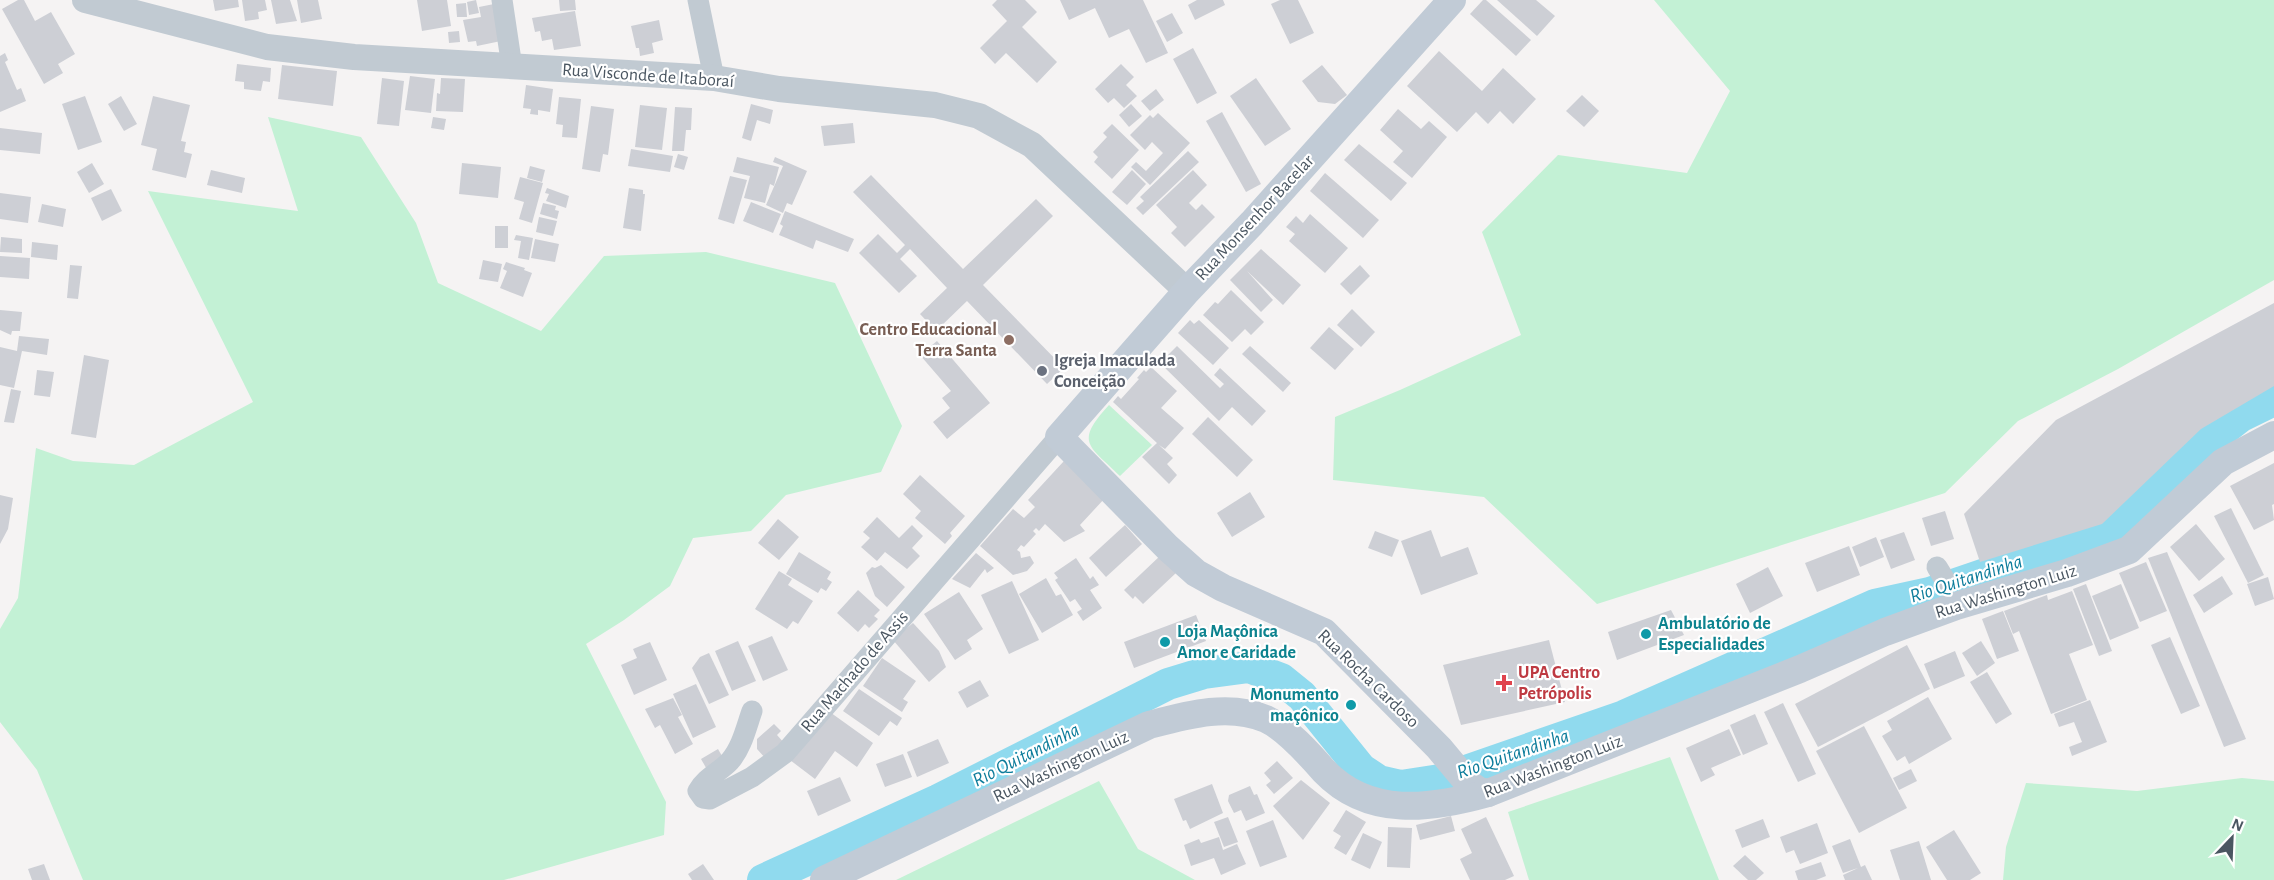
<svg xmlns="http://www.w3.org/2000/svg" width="2274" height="880" font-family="'Alegreya Sans',sans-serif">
  <rect width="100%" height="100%" fill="#f5f3f3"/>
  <g fill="#c3f1d5">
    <path d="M1654,0H2274V280L2118,369L2018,421L1945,493L1597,604L1484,497L1333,480L1335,417L1400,390L1521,335L1482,232L1558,155L1687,173L1730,91Z"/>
    <path d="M268,117L361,137L416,223L438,283L541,331L604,256L706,252L835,283L902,426L881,472L786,495L751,531L693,538L670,586L624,620L586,644L666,802L664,835L504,880H83L37,770L0,722V629L18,598L36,448L73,461L134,465L253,402L148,191L298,211Z"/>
    <path d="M1109,405L1152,445L1120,476C1089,445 1074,443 1109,405Z"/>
    <path d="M1670,757L1719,880H1529L1508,812Z"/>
    <path d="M2242,778L2274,781V880H2003L2006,847L2026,783L2137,791Z"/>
    <path d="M1099,781L1138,849L1195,880H896Z"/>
  </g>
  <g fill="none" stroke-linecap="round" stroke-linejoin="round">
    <path stroke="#90daee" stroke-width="32" d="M763,880L938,800L1168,684L1204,673L1249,667L1281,679L1302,696L1361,769L1379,781L1401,786L1440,780L1624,716L1875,605L1930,593L2114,530L2184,461L2241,416L2274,400"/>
  </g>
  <g fill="#cdcfd5">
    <path d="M18,0H24L35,21L51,12L75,54L58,64L63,73L44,84L2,9Z"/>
    <path d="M213,0H238L239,7L215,11Z"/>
    <path d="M242,0H265L267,10L258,12L259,19L245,21Z"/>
    <path d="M271,0H290L297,21L276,24Z"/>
    <path d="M297,0H318L322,19L301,23Z"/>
    <path d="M417,0H447L451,26L422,31Z"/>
    <path d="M476,0L479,13L469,15L467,2Z"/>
    <path d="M559,0H575L576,10L560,11Z"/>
    <path d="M997,0H1025L1037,12L1022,27L1057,62L1037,83L1006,53L995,64L980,48L1007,21L992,5Z"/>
    <path d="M1060,0H1143L1168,53L1146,63L1129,29L1109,38L1095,8L1069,20Z"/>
    <path d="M1197,0H1223L1225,5L1195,20L1188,5Z"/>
    <path d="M1280,0H1298L1314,33L1290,44L1271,4Z"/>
    <path d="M1483,0H1486L1531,40L1516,56L1470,14Z"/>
    <path d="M1497,0H1536L1555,16L1537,36Z"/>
    <path d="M466,3L467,17H457L456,4Z"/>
    <path d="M494,4L501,41L477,46L476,41L468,42L463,20L481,17L479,7Z"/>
    <path d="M575,11L581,46L554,50L552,39L542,41L540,31L535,32L532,18Z"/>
    <path d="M1172,13L1183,33L1167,42L1156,21Z"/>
    <path d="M659,20L663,40L652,43L654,53L640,56L639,48H636L631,26Z"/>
    <path d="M459,31L460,42L449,43L448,32Z"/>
    <path d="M1193,48L1217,93L1197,104L1173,59Z"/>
    <path d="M1439,51L1482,91L1503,68L1536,99L1513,124L1500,111L1488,124L1476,112L1457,132L1407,86Z"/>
    <path d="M5,53L8,60L5,62L17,90L21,88L26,101L0,112V56Z"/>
    <path d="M237,64L271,68L270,82L263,81L261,91L244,89V82L235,81Z"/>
    <path d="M1121,64L1134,77L1126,85L1137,96L1124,108L1114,98L1108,103L1095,89Z"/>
    <path d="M282,65L337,71L333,106L278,99Z"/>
    <path d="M1322,65L1347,95L1335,104L1318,102L1302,81Z"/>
    <path d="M410,76L435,79L431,113L405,110Z"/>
    <path d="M382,78L404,81L399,126L377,124Z"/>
    <path d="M441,78L465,79L463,112L436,111L437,93L440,94Z"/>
    <path d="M1256,78L1291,129L1265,146L1230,96Z"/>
    <path d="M526,85L553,89L550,112L538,110V115L530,114L531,109L523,108Z"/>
    <path d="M1156,89L1164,100L1150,111L1141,101Z"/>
    <path d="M1582,95L1599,111L1584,127L1566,111Z"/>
    <path d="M85,96L102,142L78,150L62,104Z"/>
    <path d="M121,96L137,124L124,131L108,104Z"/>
    <path d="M153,96L190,105L181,141L186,142L184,152L192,154L186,178L152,170L157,149L141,145Z"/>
    <path d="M559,97L581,99L577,138L562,137L563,125L556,124Z"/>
    <path d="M751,104L773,110L770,124L757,120L751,141L742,138Z"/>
    <path d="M1131,104L1142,116L1129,127L1119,115Z"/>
    <path d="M640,105L667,108L662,150L635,147Z"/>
    <path d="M591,106L614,109L608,155L603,154L600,172L582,169Z"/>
    <path d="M675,107L692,108L691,130H686L684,151H672Z"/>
    <path d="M1398,109L1421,129L1429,121L1447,137L1412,178L1393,162L1403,151L1380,130Z"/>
    <path d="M1222,112L1261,184L1246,192L1206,121Z"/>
    <path d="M1158,113L1190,143L1150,185L1131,167L1136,162L1146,171L1163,153L1152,142L1145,150L1130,135L1150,115L1153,118Z"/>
    <path d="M433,117L446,119L444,130L431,128Z"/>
    <path d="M853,123L855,143L824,146L821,126Z"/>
    <path d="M1112,124L1139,150L1112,179L1094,162L1098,157L1093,152L1107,137L1103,133Z"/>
    <path d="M0,128L42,133L40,154L0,150Z"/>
    <path d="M1359,144L1407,183L1391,201L1344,160Z"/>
    <path d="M631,149L673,156L670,172L628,166Z"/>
    <path d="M1188,151L1199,162L1143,215L1136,208L1144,201L1140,197Z"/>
    <path d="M678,154L688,157L684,170L674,167Z"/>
    <path d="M737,157L779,167L774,186L770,184L765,203L744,198L750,176L733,172Z"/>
    <path d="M775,157L807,171L792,205L787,203L783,213L766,205L783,166L773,162Z"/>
    <path d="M92,163L104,184L89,193L77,172Z"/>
    <path d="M462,163L501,167L498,198L459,194Z"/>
    <path d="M530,166L545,170L542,182L527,178Z"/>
    <path d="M211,170L245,178L242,193L207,185Z"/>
    <path d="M1132,170L1146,184L1127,205L1112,192Z"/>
    <path d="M1193,170L1207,185L1189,203L1196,210L1202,204L1215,217L1185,247L1171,233L1177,227L1156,205Z"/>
    <path d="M1325,173L1379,220L1363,238L1310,191Z"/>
    <path d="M871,175L963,269L1036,199L1053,216L983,285L1064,368L1047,384L967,301L936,331L920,314L947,288L910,249L900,259L917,276L899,293L859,253L878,234L897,253L905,245L853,192Z"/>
    <path d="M730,176L747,180L734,224L718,219Z"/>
    <path d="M520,177L543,183L532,223L519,219L524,202L514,199Z"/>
    <path d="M547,188L569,196L566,208L546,201L549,194L545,193Z"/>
    <path d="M629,188L643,190V194H645L641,231L623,228Z"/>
    <path d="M111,189L122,211L102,221L91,198Z"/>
    <path d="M0,193L31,197L28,223L0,219Z"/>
    <path d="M751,202L781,214L773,233L743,221Z"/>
    <path d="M543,203L556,206L555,210L559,211L557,219L540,214Z"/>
    <path d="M42,204L66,209L63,227L38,222Z"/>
    <path d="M785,211L854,239L848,252L816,240L813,249L779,235L783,226L780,224Z"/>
    <path d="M1310,214L1348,248L1325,273L1289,241L1295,234L1286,227L1296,216L1303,223Z"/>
    <path d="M539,217L557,221L553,236L536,232Z"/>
    <rect x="495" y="226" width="13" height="22"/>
    <path d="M516,235L533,238L529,260L518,258L521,241L514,240Z"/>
    <path d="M1,237L22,239V253L0,252Z"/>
    <path d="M535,239L559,244L555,262L531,258Z"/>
    <path d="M32,242L58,245L57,260L31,257Z"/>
    <path d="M1261,249L1301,285L1283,305L1247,271L1273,300L1261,312L1230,280Z"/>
    <path d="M0,256L30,258L29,279L0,277Z"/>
    <path d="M483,260L502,264L498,282L479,279Z"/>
    <path d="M506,262L525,268L524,270L532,273L523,297L500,288L507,271L503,269Z"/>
    <path d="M70,265L82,266L78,299L67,298Z"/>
    <path d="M1360,265L1370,276L1351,295L1340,284Z"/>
    <path d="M1231,290L1264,322L1251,335L1245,329L1232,342L1203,315L1215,302L1218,304Z"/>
    <path d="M2274,303V386L2201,429L2102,524L1980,562L1964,514L2056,420Z"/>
    <path d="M1352,309L1375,332L1361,347L1337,325Z"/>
    <path d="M0,310L22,312L20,331H12L11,335L0,330Z"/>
    <path d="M1190,320L1194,324L1199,320L1229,348L1213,365L1178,333Z"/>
    <path d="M1329,327L1354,349L1335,370L1310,348Z"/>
    <path d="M19,336L49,339L47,355L22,351L14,388L0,385V347L17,351Z"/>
    <path d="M937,341L990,403L947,439L933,422L950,408L942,398L951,391L920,355Z"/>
    <path d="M1177,346L1220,388L1224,384L1214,375L1220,368L1266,411L1252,426L1232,407L1219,421L1160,363Z"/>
    <path d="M1250,346L1291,383L1283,392L1242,354Z"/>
    <path d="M84,355L109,360L96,438L71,434Z"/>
    <path d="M1151,367L1177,391L1161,408L1184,428L1165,449L1159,445L1173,458L1167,464L1177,475L1169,484L1142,457L1157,443L1113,402L1118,396L1121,399L1139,379L1137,378L1144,370L1146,372Z"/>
    <path d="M37,370L54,372L50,397L34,395Z"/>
    <path d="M11,389L21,391L14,423L4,422Z"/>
    <path d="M1208,417L1253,460L1237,477L1192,434Z"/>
    <path d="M1064,461L1105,498L1080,525L1085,531L1064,542L1045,524L1039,531L1036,528L1033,531L1036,534L1024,547L1021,545L1017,550L1020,552L1021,558L1030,556L1034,563L1027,571L1013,575L980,546L1013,509L1024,518L1035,507L1028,500Z"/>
    <path d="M2274,463V504L2272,505L2274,520L2254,530L2230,486Z"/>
    <path d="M920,475L965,516L950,533L952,536L945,544L915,518L921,511L903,494Z"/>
    <path d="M1250,492L1265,517L1232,537L1217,513Z"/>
    <path d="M0,495L13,498L8,529L0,544Z"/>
    <path d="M2231,508L2264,575L2248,583L2214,516Z"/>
    <path d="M1945,511L1954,539L1931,546L1922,518Z"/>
    <path d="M877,517L899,538L912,525L923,536L912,548L920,556L907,569L885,552L877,561L861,547L870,538L863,532Z"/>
    <path d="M778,519L799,537L779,560L758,543Z"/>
    <path d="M2196,524L2225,559L2199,581L2170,547Z"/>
    <path d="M1125,525L1142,544L1106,577L1089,558Z"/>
    <path d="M1431,530L1441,557L1468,547L1478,574L1421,595L1401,541Z"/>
    <path d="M1375,531L1399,540L1392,557L1368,548Z"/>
    <path d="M1904,532L1915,560L1891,569L1880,540Z"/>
    <path d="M1876,537L1884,557L1860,567L1852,547Z"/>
    <path d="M1849,546L1860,575L1817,592L1805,563Z"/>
    <path d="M799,552L831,572L827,579L832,582L826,591L821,588L818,593L786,574Z"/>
    <path d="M2167,552L2246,739L2224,747L2148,558Z"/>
    <path d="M976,553L994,568L987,573L985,569L970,588L952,579Z"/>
    <path d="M1161,555L1177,572L1143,604L1135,596L1133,599L1124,590Z"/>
    <path d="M1076,558L1090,579L1093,576L1099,585L1090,590L1102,608L1083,621L1077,612L1082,609L1075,599L1070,602L1055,580L1058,578L1054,573Z"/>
    <path d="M2146,562L2167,611L2140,622L2119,573Z"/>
    <path d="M881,565L905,587L887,607L875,596L866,573L872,567L875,568Z"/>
    <path d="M1768,567L1783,596L1750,613L1736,584Z"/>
    <path d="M779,571L792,579L788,585L813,601L798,624L793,621L787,629L755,609Z"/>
    <path d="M2222,576L2233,594L2204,613L2193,595Z"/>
    <path d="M2268,577L2274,599L2255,606L2247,584Z"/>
    <path d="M1046,578L1056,596L1061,594L1073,615L1042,633L1019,594Z"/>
    <path d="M1012,581L1039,640L1009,654L981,595Z"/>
    <path d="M2086,584L2112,651L2099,656L2073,589Z"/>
    <path d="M2121,584L2139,628L2110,640L2092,596Z"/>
    <path d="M858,590L880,610L874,616L878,619L869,628L865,624L858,632L837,613Z"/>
    <path d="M2072,591L2093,645L2069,654L2087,700L2051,714L2019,631L2013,634L2004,611L2047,595L2048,600Z"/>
    <path d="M959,592L983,629L967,640L972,649L955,660L924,614Z"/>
    <path d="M1671,610L1684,635L1617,660L1608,632Z"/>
    <path d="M2003,611L2019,651L1997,659L1982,619Z"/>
    <path d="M1196,615L1206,641L1134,668L1124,642Z"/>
    <path d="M913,623L939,651L946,667L929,682L893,640Z"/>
    <path d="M772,636L788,670L763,681L748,646Z"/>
    <path d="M2170,637L2200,706L2181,714L2151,645Z"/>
    <path d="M1549,640L1565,702L1461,725L1443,665Z"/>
    <path d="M738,641L756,681L732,691L715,651Z"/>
    <path d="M1981,641L1995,663L1977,676L1962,653Z"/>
    <path d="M650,642L667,680L634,695L621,665L637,658L633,649Z"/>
    <path d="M1907,645L1930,689L1818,747L1795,704Z"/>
    <path d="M1955,651L1965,676L1934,689L1924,664Z"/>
    <path d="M709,653L729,695L709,704L692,668L700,657Z"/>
    <path d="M882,658L916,681L903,699L908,702L902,712L863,686Z"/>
    <path d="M1987,672L2012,714L1996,724L1970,682Z"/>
    <path d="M980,680L989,696L967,708L958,692Z"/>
    <path d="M696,684L716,727L693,738L673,694Z"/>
    <path d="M859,689L902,718L897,726L890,721L879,736L843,711Z"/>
    <path d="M1928,697L1952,739L1909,764L1905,756L1897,761L1882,736L1892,730L1887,721Z"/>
    <path d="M673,698L682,715L678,717L693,744L675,754L660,725L655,728L645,709Z"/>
    <path d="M2090,700L2107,742L2072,756L2069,747L2082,742L2074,722L2059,727L2054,714Z"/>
    <path d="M1783,703L1816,774L1798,782L1764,712Z"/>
    <path d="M827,710L873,743L857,767L835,751L815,779L790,760Z"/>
    <path d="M1755,714L1768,744L1743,755L1730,725Z"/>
    <path d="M774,724L781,731L777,735L785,744L767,760L757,749V739Z"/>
    <path d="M1864,726L1907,808L1859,833L1816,751Z"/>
    <path d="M1729,729L1741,755L1711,768L1715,775L1701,782L1686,748Z"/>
    <path d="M938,739L949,763L917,777L907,752Z"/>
    <path d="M718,749L726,763L709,773L701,759Z"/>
    <path d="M903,754L912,777L885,787L876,764Z"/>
    <path d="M1277,761L1293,778L1274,794L1266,785L1271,781L1264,773Z"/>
    <path d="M1911,769L1917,781L1899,790L1893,778Z"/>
    <path d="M840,777L851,801L818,816L807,791Z"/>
    <path d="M1301,780L1330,803L1303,840L1273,806Z"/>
    <path d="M1212,784L1223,813L1190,829L1186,820L1183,821L1174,799Z"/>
    <path d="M1250,786L1254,795L1257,794L1265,813L1246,821L1241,810L1234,813L1228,801L1229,795Z"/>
    <path d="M1346,810L1366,822L1346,855L1334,848L1341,836L1333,831Z"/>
    <path d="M1451,816L1455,831L1420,840L1416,825Z"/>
    <path d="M1228,817L1238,842L1224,847L1214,822Z"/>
    <path d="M1486,817L1514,876L1505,880H1470L1460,859L1472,853L1461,829Z"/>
    <path d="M1763,819L1770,837L1742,848L1735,830Z"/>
    <path d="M1273,820L1287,857L1260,867L1246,831Z"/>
    <path d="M1817,823L1828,853L1800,864L1794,850L1786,853L1780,837Z"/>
    <path d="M1388,827L1412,828L1410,868L1387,867Z"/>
    <path d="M1954,830L1981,873L1970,880H1947L1926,847Z"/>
    <path d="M1363,833L1382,842L1370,869L1351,860Z"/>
    <path d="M1219,837L1223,850L1237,844L1246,864L1221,875L1214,858L1191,866L1184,845L1199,839L1201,843Z"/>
    <path d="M1850,839L1861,867L1865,865L1872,880H1845L1843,875L1858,868L1843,873L1832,846Z"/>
    <path d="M1919,841L1931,880H1900L1890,850Z"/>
    <path d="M1745,855L1764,873L1756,880H1748L1733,866Z"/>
    <path d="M1821,862L1826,876L1816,880H1798L1795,871Z"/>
    <path d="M44,864L50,880H32L28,869Z"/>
    <path d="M703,864L714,880H692L688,874Z"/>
  </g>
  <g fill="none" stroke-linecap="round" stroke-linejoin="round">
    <g stroke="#c1cad2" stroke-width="21">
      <path d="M502,0L512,67"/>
      <path d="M698,0L714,78"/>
      <path d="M1937,567L1945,580"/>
      <path d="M752,711C746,728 742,747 730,761C721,771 705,778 698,791L703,798L710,799L752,777L785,753L1059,437"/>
    </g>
    <path stroke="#c1cad2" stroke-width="26" d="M85,0L267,47L354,57L714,78L779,89L935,105L979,116L1032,145L1187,291"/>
    <g stroke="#c1cbd6" stroke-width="28">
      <path d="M1452,0L1252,223L1187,291L1059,437L1168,548L1196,573L1223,588L1324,632L1439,748L1469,784L1479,791L1488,793"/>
      <path d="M824,880L1149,725C1187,715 1229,703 1266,719C1286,728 1310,755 1324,771C1369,818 1431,809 1488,793L1800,669L1885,632L1956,606L2067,573L2129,550L2223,462L2274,435"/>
    </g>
  </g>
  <circle fill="#8d6e63" stroke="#fff" stroke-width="2" cx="1009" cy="340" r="6"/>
  <circle fill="#6b7280" stroke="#fff" stroke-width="2" cx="1042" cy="371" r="6"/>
  <g fill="#0f9aa8" stroke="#fff" stroke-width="2">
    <circle cx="1646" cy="634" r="6"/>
    <circle cx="1165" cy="642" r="6"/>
    <circle cx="1351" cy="705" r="6"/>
  </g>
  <path fill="#e0444e" stroke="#fff" stroke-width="2" d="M1501 674h6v6h6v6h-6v6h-6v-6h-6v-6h6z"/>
  <g text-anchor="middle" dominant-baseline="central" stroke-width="4.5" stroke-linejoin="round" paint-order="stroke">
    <g font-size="18" fill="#4a5661" stroke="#fff">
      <text transform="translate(648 76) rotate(4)">Rua Visconde de Itaboraí</text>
      <text transform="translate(1255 218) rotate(-47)">Rua Monsenhor Bacelar</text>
      <text transform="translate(2006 592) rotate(-17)">Rua Washington Luiz</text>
      <text transform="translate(855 672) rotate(-49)">Rua Machado de Assis</text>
      <text transform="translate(1368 679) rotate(44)">Rua Rocha Cardoso</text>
      <text transform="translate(1061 767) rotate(-25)">Rua Washington Luiz</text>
      <text transform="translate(1553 767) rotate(-21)">Rua Washington Luiz</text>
    </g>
    <g font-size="18" font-weight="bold" fill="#785e54" stroke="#fff" text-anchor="end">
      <text x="997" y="330">Centro Educacional<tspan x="997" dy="21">Terra Santa</tspan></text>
    </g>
    <g font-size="18" font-weight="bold" fill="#5b616d" stroke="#fff" text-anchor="start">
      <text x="1054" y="361">Igreja Imaculada<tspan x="1054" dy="21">Conceição</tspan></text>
    </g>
    <g font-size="18" font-weight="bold" fill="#0d838f" stroke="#fff" text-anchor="start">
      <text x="1658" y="624">Ambulatório de<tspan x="1658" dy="21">Especialidades</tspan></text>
      <text x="1177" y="632">Loja Maçônica<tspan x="1177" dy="21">Amor e Caridade</tspan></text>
      <text x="1339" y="695" text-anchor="end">Monumento<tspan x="1339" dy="21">maçônico</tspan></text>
    </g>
    <g font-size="18" font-weight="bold" fill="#be3a42" stroke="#fff" text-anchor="start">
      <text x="1518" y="673">UPA Centro<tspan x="1518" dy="21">Petrópolis</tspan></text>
    </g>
    <g font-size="20" font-style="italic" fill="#0c7c9b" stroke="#fff">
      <text transform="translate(1966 579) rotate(-18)">Rio Quitandinha</text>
      <text transform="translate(1513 754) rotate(-19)">Rio Quitandinha</text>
      <text transform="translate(1026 755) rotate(-27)">Rio Quitandinha</text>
    </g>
  </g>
  <g transform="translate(2232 838) rotate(23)" stroke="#ffffff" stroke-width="4.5" paint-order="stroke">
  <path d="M0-4.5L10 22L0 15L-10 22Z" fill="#4a5661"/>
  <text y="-9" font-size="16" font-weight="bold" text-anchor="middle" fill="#4a5661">N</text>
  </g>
</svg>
